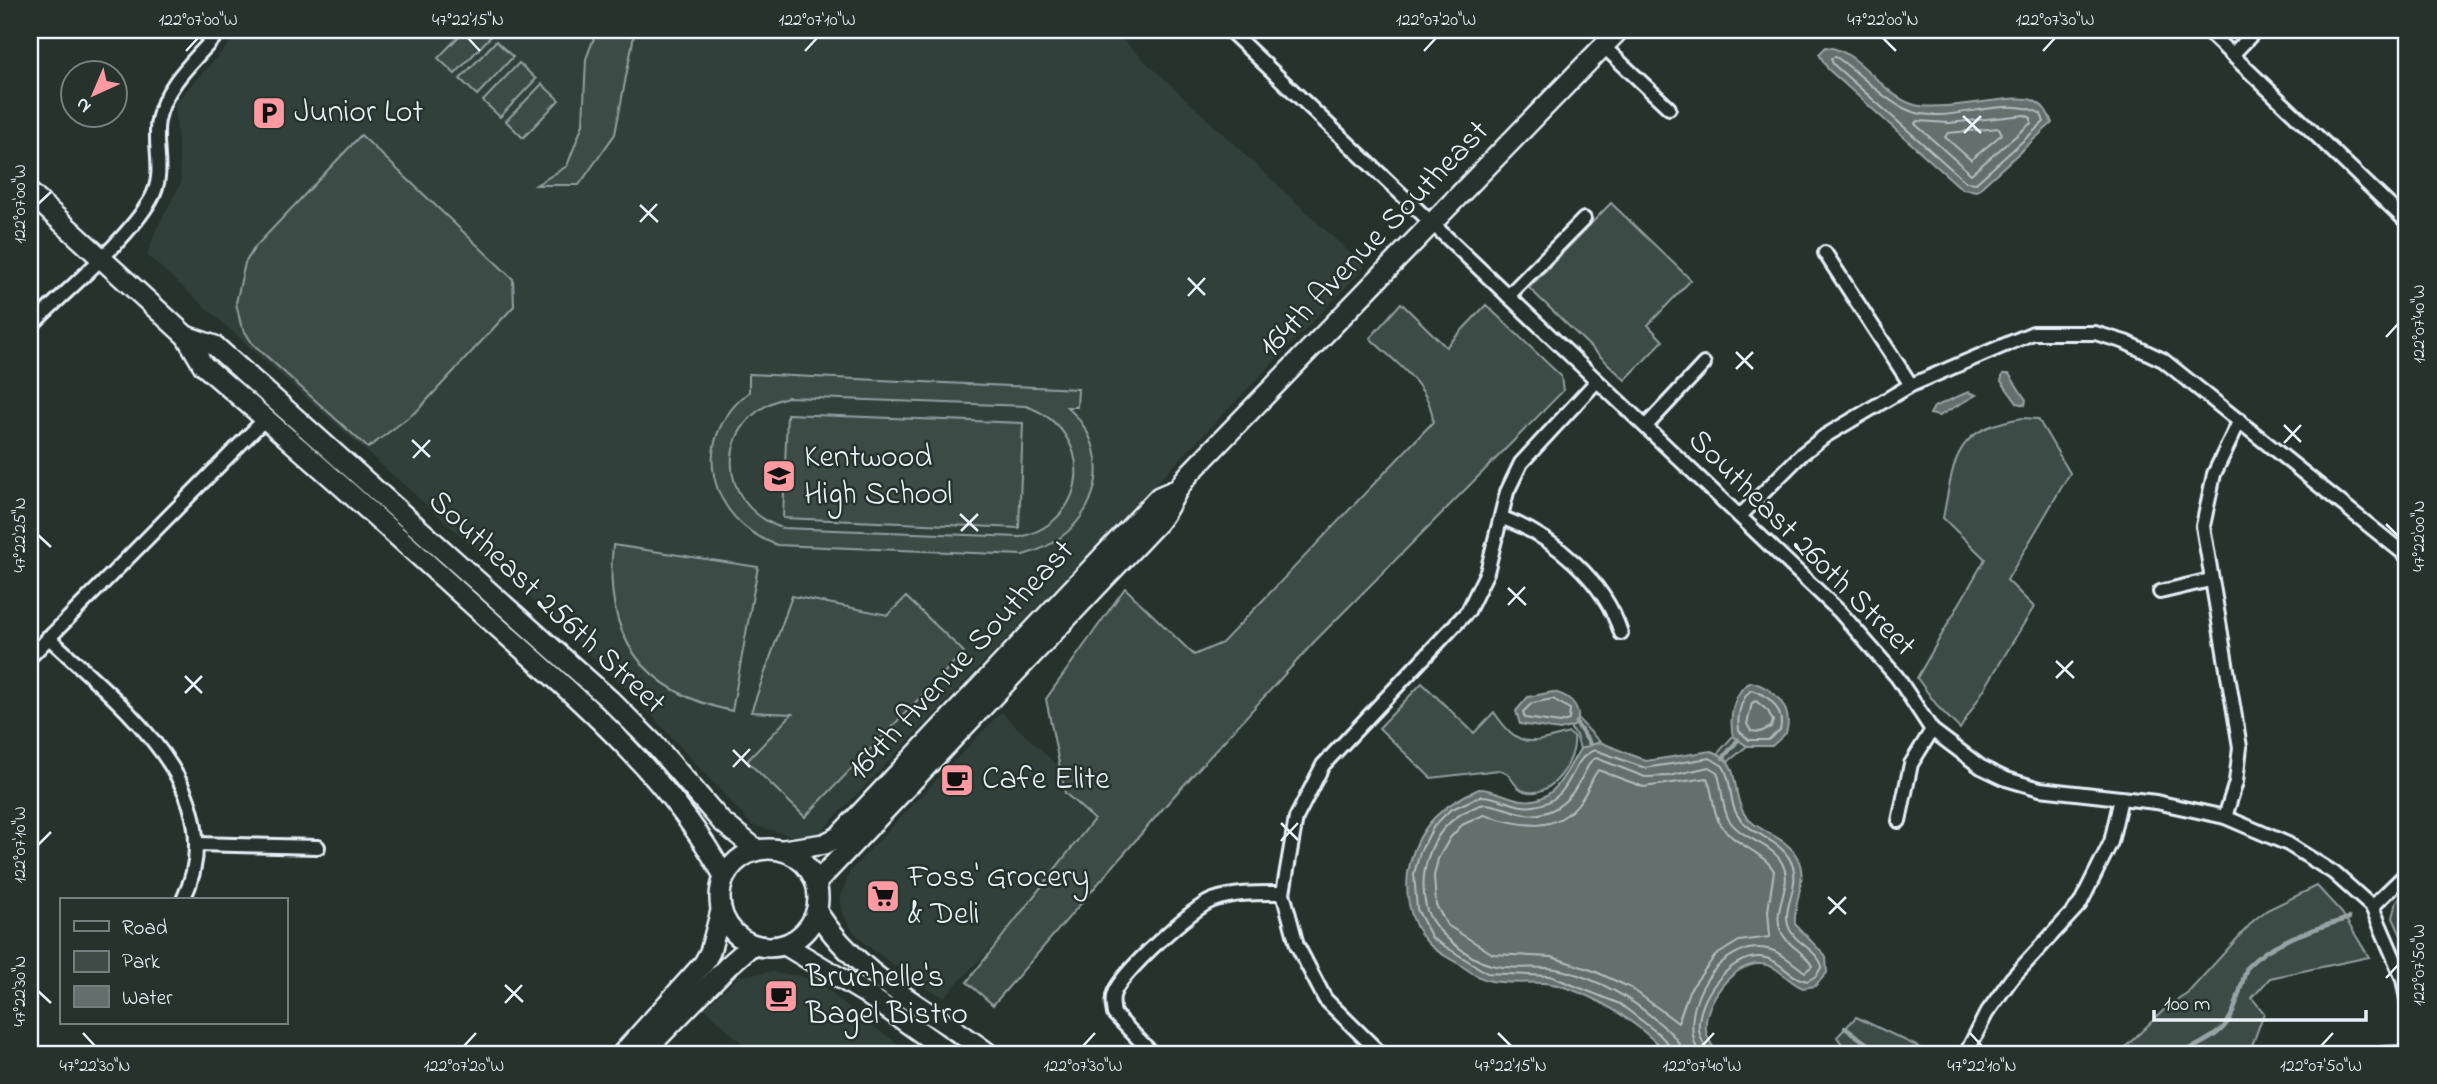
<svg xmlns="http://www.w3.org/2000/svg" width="2437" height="1084" font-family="'Indie Flower',sans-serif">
  <rect width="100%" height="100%" fill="#26332d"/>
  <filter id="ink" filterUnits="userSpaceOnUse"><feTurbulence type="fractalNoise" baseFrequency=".0143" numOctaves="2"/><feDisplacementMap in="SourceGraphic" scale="14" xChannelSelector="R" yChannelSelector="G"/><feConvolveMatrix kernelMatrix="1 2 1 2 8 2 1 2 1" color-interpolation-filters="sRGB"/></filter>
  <g filter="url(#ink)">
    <g fill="#333f3a">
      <path d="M242,30H434L437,32L440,30H1112L1365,267L812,841L752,825L634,696L507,577L147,255L157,228L181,183L175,103Z"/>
      <path d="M1001,712L1114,819L944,997L921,985L868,946L853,931L842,912L840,898L850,871Z"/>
      <path d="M769,972L800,976L820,983L862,1019L913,1054H753L705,1008L739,976Z"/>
    </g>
    <g fill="#3e4b47" stroke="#939ea0" stroke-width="2" fill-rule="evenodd">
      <path d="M465,30H484L491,36L455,74L438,58Z"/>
      <path d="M597,30H635L615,134L579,185H536L567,166L583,124L586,59Z"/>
      <path d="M496,41L513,57L477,95L460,79Z"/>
      <path d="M519,63L536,79L500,117L483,101Z"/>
      <path d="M542,84L559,100L523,138L506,121Z"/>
      <path d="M361,135L513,279L514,306L418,410L368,448L252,343L241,325L236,303L245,263L255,247Z"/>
      <path d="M1611,203L1691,280L1648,325L1663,341L1625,380L1529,288Z"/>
      <path d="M1401,303L1446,347L1486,305L1561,376L1563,391L1314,642L1173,797L993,1005L967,982L1094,819L1065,793L1046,699L1125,588L1194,655L1222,643L1433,422C1432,386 1394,362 1370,338Z"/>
      <path d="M749,374L1078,389L1077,407H1067C1124,458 1093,538 1023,555L777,545C708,520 688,440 749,392ZM788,397L1026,406C1096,431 1092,520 1020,537L782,528C712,503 716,415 788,397Z"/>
      <path d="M787,414L1023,423L1019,528L783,518Z"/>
      <path d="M2023,418L2038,419L2070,473L2007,580L2034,607L1960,729L1939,708L1917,678L1985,559L1943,518C1955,457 1953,429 2023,418Z"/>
      <path d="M613,545L758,567L732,711C642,692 603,636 613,545Z"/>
      <path d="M792,596L888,615L906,597L964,652L805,817L747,761L792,714L751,712Z"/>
      <path d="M1422,683L1474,733L1494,712C1519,749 1529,744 1569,733L1574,737C1577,760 1551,800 1524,791C1512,787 1512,772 1499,770L1431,778L1379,728Z"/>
      <path d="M1578,719L1600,742L1580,749L1576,735L1570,728Z"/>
      <path d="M1733,736L1747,746L1729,761L1718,753Z"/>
      <path d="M2317,886L2342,913L2369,957L2270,978L2252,998L2264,1013L2249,1054H2118L2168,1006L2187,994L2254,920L2267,910Z"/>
      <path d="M2407,890V949L2393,918L2397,901Z"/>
      <path d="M1856,1017L1921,1048L1924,1054H1849L1837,1037Z"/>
    </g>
    <g fill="#636f6d" stroke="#98a3a5" stroke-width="2">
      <path d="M1826,47C1861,50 1881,96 1915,105C1945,112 2014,93 2032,100C2044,105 2048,112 2052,123L1977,191L1962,189L1828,69L1819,54Z"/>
      <path d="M2003,374H2009L2026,400L2025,405L2017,403L2001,381Z"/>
      <path d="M1968,392L1976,395L1939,416L1930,414L1934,407Z"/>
      <path d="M1751,682C1774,688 1794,708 1786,733L1772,746H1747L1733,736C1729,718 1733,691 1751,682Z"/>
      <path d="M1553,692C1567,695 1579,703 1578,719L1574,726L1560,730L1520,724L1516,711L1528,697Z"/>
      <path d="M1600,742L1646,761L1711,751C1741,761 1731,786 1742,810C1753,833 1787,834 1798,859C1808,880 1793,902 1795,924L1826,957L1827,973L1815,986L1803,988C1787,982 1779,965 1761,964C1733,962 1703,1003 1706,1030C1707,1039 1713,1047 1718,1054H1668C1638,1023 1603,999 1561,986C1537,979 1511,986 1487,980C1476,977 1468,970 1459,964C1448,957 1437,953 1428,943C1409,924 1403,889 1410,863C1420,824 1444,804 1479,789C1495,789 1507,798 1522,800C1555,805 1566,771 1580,749Z"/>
    </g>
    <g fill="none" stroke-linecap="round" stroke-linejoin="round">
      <g stroke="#b3bdc0" stroke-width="2">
        <path d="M1836,57C1861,73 1882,100 1910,111C1949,126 2007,93 2041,114L2044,122L1976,183L1966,182L1833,64L1831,58Z"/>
        <path d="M2025,115L2031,118V123L1971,174L1915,124L1918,121L1949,123Z"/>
        <path d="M1999,128L2002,134L1971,160L1945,137L1948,133Z"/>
        <path d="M1751,690C1769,694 1785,711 1780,730L1768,740H1749L1739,731C1737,717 1740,700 1751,690Z"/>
        <path d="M1553,699L1570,709L1569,720L1560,723L1525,718L1523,712L1532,703Z"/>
        <path d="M1756,701L1768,711L1773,721L1771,727L1760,732L1751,731L1747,724L1752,703Z"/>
        <path d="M1598,770L1644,787L1707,778C1714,793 1712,813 1722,827C1736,846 1763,851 1774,871L1768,911L1770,937L1739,941L1715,956L1689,991L1678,1023L1631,988L1594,971L1552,957L1493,954L1447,925L1436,905L1434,876L1438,859L1450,838L1462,825L1484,815C1520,825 1555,836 1581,800C1588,791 1591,779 1598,770Z"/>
        <path d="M1673,1054L1671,1047L1659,1034L1620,1004L1550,976L1487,973L1432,938L1417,909L1414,874L1420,852L1434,826L1450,810L1481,796C1500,796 1515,809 1534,806C1576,800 1567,759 1595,750L1645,768L1710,758L1723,766C1734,783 1727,806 1742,821C1758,838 1786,842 1793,867C1799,887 1783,906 1788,925C1793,943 1816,948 1822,966L1816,976L1807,981C1788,978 1780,958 1760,957C1729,955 1696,1000 1699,1030C1700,1039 1705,1047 1710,1054"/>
        <path d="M1682,1054C1681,1040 1668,1030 1657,1021C1631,998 1598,980 1565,971C1540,964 1514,971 1491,965C1469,959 1431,930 1426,907C1417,869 1433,825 1471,809C1475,807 1481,804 1486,804C1511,807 1526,822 1552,810C1573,800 1580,779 1591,761L1596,758L1645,777L1669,776L1709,767L1717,772C1723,787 1721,806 1729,820C1742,840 1773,843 1783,865C1793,885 1773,908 1780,929C1786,946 1805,951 1812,966L1805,972C1789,961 1779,948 1758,948C1711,948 1676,1017 1700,1054"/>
      </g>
      <g stroke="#98a3a5" stroke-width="4.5">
        <path d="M1576,723L1590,744"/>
        <path d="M1723,758L1738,740"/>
        <path d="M2403,912L2407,913"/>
        <path d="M1845,1028L1882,1054"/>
        <path d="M2180,1054C2237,1027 2229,1023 2247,967C2272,940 2315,929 2349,918"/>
      </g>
      <g stroke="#e8f1f8" stroke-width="18">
        <g id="street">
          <path d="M1229,30L1840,612L1897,677L1932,730L1981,767L2006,779L2040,789L2156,802L2225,817L2288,844L2334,873L2372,907L2403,979L2407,999"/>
          <path d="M2206,30L2407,222"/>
          <path d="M1603,46L1669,108"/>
          <path d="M2232,55L2256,30"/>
          <path d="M1825,253L1911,385"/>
          <path d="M1508,296L1584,219"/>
          <path d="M30,327C66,290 126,242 151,199C166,173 153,147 158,120C165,84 198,57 221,30"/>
          <path d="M1646,426L1704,364"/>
          <path d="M1740,516L1802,454L1825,436L1911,385L2033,333H2095L2125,342L2163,360L2407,556"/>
          <path d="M1503,518C1554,537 1604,580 1621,633"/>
          <path d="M2160,592L2210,580"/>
          <path d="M48,637C118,703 236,790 183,900"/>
          <path d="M30,657L266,418"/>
          <path d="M2225,817L2236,782L2240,747L2203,526L2214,474L2240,420"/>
          <path d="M1899,821L1911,764L1932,730"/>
          <path d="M196,844L318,847"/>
          <path d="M2372,907L2407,873"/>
          <path d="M1153,1054L1114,1014C1113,1007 1111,1000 1114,993C1121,973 1193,907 1213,900C1236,892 1259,893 1283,893"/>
          <path d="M1381,1054L1325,999L1297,945L1283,893L1296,818L1323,765L1468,611L1487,572L1507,492L1521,463L1597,381"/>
          <path d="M1966,1054L1986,1014L2012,978L2080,904L2111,842L2121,798"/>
          <path d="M2383,1054L2407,1053"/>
        </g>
      </g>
      <g stroke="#e8f1f8" stroke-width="24">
        <g id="secondary">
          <path d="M30,193L186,336L203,365C295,443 384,524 473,605C564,687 664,767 724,876"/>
          <path d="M186,336L215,346L610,700L655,745L721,821L757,850"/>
          <circle cx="769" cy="898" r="49"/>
          <path d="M783,850L824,844L838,837L1159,497L1173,491"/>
          <path d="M816,883L1158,522C1172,504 1174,490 1191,472L1619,30"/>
          <path d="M817,912C859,978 928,1008 989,1054"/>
          <path d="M785,945L865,993L951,1054"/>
          <path d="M622,1054L704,963L710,952L721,911"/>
          <path d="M642,1054L728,966L752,945"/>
        </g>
      </g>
      <use href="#street" stroke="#26332d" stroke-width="12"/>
      <use href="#secondary" stroke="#26332d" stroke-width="19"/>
    </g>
  </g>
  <path fill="none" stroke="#e8f1f8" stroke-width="2.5" d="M468,38L480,51M1883,38L1896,51M186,51L198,38M805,51L817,38M1424,51L1436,38M2043,51L2055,38M1963,116L1981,133M1964,133L1981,116M38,204L51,192M640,205L658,222M640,222L657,204M1188,278L1205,295M1188,296L1205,278M2386,337L2398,324M1736,352L1753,369M1736,369L1753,352M2284,425L2301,442M412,440L430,457M2284,443L2301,425M413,458L430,440M960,514L978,531M2386,524L2398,536M961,531L978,514M38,535L51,547M1508,588L1526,605M1508,605L1525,587M2056,661L2074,678M185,676L202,693M2056,678L2073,661M185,693L202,676M733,750L750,767M733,767L750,749M1281,823L1298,840M1281,841L1298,823M38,845L51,832M1828,897L1846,914M1829,914L1846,897M2386,978L2398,965M505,985L523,1002M38,991L51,1003M505,1003L522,985M83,1033L95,1046M1498,1033L1511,1046M1970,1033L1982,1046M464,1046L476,1033M1083,1046L1095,1033M1702,1046L1714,1033M2321,1046L2333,1033"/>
  <defs>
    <g id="parking-square" transform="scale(1.75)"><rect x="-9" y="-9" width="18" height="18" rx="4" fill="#ff9aa2" stroke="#26332d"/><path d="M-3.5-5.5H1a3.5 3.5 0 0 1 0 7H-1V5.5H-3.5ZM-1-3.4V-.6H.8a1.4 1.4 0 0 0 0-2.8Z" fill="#111"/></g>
    <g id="school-square" transform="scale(1.75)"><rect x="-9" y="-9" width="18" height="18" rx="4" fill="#ff9aa2" stroke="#26332d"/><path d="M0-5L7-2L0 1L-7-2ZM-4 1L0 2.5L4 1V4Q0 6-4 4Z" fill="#111"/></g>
    <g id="cafe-square" transform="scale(1.75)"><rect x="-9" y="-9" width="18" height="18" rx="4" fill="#ff9aa2" stroke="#26332d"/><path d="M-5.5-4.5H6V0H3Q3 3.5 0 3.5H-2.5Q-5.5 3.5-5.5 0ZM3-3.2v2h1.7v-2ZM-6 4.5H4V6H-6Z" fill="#111"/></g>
    <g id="supermarket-square" transform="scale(1.75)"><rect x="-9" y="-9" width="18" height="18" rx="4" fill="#ff9aa2" stroke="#26332d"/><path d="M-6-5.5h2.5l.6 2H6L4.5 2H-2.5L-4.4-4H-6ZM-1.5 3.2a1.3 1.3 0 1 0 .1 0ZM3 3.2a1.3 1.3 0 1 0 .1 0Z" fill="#111"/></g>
  </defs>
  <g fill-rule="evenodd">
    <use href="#parking-square" x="269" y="113"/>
    <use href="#school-square" x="779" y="476"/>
    <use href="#cafe-square" x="957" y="780"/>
    <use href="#supermarket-square" x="883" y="896"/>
    <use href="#cafe-square" x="781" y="996"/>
  </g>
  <g text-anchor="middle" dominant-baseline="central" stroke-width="5" stroke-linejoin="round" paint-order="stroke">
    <g font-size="32" fill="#e8f1f8" stroke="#26332d" text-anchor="start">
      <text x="294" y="113">Junior Lot</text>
      <text x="804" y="458">Kentwood<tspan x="804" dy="37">High School</tspan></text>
      <text x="982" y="780">Cafe Elite</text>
      <text x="908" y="878">Foss' Grocery<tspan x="908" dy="37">&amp; Deli</tspan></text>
      <text x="806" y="978">Bruchelle's<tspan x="806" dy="37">Bagel Bistro</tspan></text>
    </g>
    <g font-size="32" fill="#e8f1f8" stroke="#26332d">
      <text transform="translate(1375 240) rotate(-46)">164th Avenue Southeast</text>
      <text transform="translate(1801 544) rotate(45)">Southeast 260th Street</text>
      <text transform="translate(546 603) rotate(43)">Southeast 256th Street</text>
      <text transform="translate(962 661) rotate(-47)">164th Avenue Southeast</text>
    </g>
  </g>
  <rect width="2437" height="1084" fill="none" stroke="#26332d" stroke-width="77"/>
  <rect x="60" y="898" width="228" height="126" fill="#26332d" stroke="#747f7e" stroke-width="2"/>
  <rect x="74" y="921" width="35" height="10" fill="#26332d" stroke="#747f7e" stroke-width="2"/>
  <text x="122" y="934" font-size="21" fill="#e8f1f8">Road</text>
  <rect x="74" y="951" width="35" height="21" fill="#3e4b47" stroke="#747f7e" stroke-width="2"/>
  <text x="122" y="968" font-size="21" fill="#e8f1f8">Park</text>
  <rect x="74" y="986" width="35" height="21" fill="#636f6d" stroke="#747f7e" stroke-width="2"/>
  <text x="122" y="1004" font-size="21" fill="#e8f1f8">Water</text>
  <g transform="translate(94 94) rotate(224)"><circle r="33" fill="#26332d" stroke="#747f7e" stroke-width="2"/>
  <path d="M0-5L12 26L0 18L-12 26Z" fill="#ff9aa2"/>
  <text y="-10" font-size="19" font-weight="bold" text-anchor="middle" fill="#e8f1f8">N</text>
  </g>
  <path d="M2154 1010v10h212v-10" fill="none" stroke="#e8f1f8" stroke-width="3.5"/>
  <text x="2164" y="1010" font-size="21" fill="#e8f1f8" stroke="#26332d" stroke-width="5" paint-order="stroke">100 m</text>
  <rect x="38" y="38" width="2360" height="1008" fill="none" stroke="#e8f1f8" stroke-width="2.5"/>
  <g font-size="18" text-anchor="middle" fill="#e8f1f8">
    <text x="198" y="25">122°07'00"W</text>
    <text x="468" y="25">47°22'15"N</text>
    <text x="817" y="25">122°07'10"W</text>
    <text x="1436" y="25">122°07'20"W</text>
    <text x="1883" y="25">47°22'00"N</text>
    <text x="2055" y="25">122°07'30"W</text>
    <text transform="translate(19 204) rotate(-90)" y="6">122°07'00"W</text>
    <text transform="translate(2418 324) rotate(-90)" y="6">122°07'40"W</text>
    <text transform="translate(19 535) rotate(-90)" y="6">47°22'25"N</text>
    <text transform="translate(2418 536) rotate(-90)" y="6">47°22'00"N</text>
    <text transform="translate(19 845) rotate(-90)" y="6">122°07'10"W</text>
    <text transform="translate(2418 965) rotate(-90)" y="6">122°07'50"W</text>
    <text transform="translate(19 991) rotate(-90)" y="6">47°22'30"N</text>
    <text x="95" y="1071">47°22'30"N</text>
    <text x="464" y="1071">122°07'20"W</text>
    <text x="1083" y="1071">122°07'30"W</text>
    <text x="1511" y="1071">47°22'15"N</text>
    <text x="1702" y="1071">122°07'40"W</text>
    <text x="1982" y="1071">47°22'10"N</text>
    <text x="2321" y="1071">122°07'50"W</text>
  </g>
</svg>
